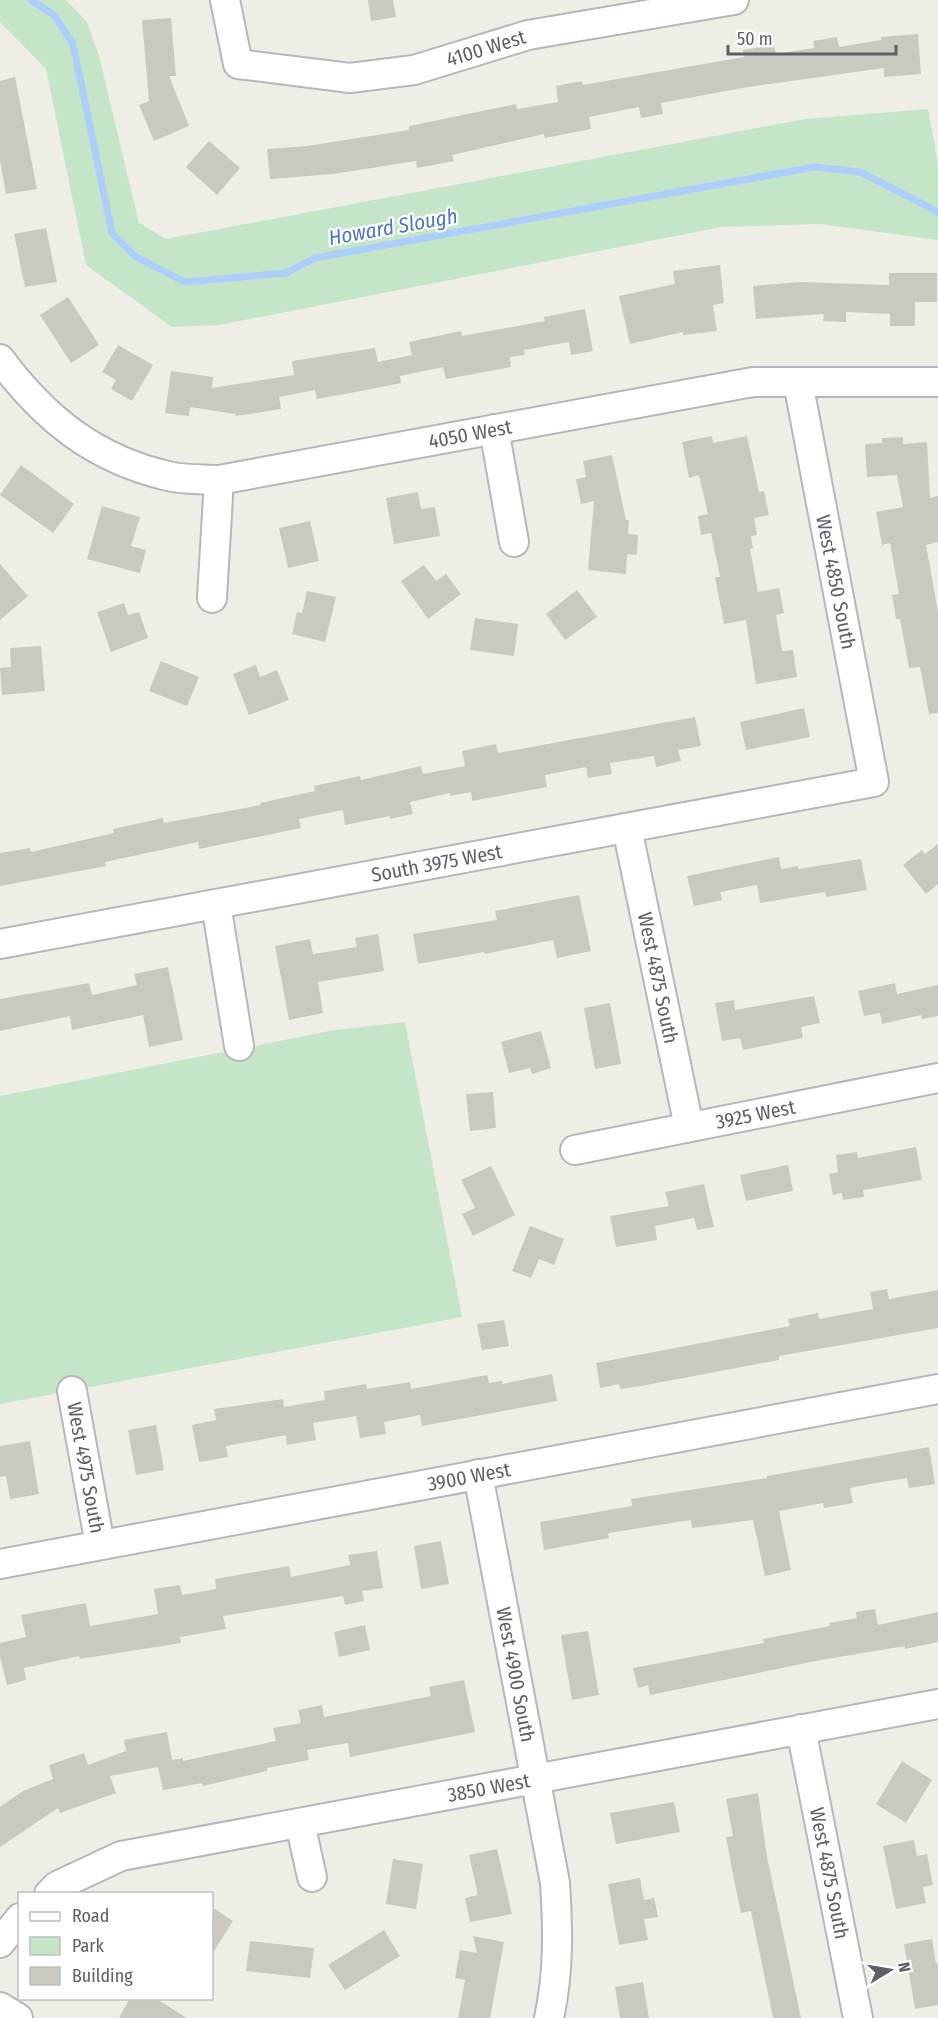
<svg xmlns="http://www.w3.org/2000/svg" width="938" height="2018" font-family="'Fira Sans Condensed',sans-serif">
  <rect width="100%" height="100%" fill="#efeee6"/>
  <g fill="#c4e5c8">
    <path d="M0,0H66L87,22L99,56L139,223L166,239L805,119L928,109L938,163V240L820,224L722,227L219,325L172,327L86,265L46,69L0,22Z"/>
    <path d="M405,1022L462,1317L0,1404V1096L335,1030Z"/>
  </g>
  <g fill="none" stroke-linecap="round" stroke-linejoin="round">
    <path stroke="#abcefa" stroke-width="7" d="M31,0L54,15L73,44L112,233L136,257L185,282L286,273L315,258L814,167L860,172L938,212"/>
  </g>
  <g fill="#cbc8c2">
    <path d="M368,0H393L396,17L371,21Z"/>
    <path d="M171,18L176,76H169L189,126L154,141L139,105L149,101L142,20Z"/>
    <path d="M918,34L921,74L884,77V68L748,87L661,103L663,114L641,118L639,107L589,117L591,129L545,138L544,134L452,155L454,161L417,168L416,161L333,174L270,179L267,149L307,146L409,130V126L516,104L517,109L558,102L556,86L582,81L583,85L744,57L743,50L774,45L776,54L814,48L813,41L837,37L839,47L881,40V37Z"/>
    <path d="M15,77L37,189L6,194L0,161V81Z"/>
    <path d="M209,141L240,168L217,195L186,167Z"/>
    <path d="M46,228L57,282L25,287L14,234Z"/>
    <path d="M720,265L724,303L713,305L717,331L683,335V332L630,344L619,296L675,284L673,271Z"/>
    <path d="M889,273H937V302H915V326H890V314L846,312V322L823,321L824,314L756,319L753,286L799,282L889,285Z"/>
    <path d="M68,297L99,345L71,363L40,315Z"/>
    <path d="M585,309L593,351L571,355L569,342L524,350L525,355L510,357L511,367L446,379L443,367L400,376L401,383L361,391L317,399L315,390L279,397L281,409L236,416L235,414L190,407L189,416L165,413L171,371L213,377L212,388L294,375L292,361L375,348L378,362L412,355L409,342L461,331L462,336L545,321L544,317Z"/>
    <path d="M118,345L153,365L132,401L111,389L116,380L102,372Z"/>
    <path d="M712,436L713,443L747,436L759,492L764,491L769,515L754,518L757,535L751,536L753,548L750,549L758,592L779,588L784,613L776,615L782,651L793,650L797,677L756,684L746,620L724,624L715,577H720L711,533L701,535L698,516L708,514L699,475L689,478L682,442Z"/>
    <path d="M903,437V444L927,442L930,498L938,496V542L926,545L938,612V713L929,714L920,667L909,668L900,619H896L892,595L899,594L890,543L882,545L876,512L903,507L897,475L867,477L865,444L882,443V438Z"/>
    <path d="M612,455L626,520H629L628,534L638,535L637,555L627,554L626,574L588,570L594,501L581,504L576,479L586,477L583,461Z"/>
    <path d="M21,465L74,504L53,533L0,495Z"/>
    <path d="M418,492L421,509L435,507L440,536L394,544L386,498Z"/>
    <path d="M102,506L140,517L131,546L146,550L140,573L87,559Z"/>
    <path d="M310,521L319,561L288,568L279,528Z"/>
    <path d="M0,564L28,596L0,620Z"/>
    <path d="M424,565L436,581L446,574L461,594L428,619L401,581Z"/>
    <path d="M577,590L597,617L565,640L546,614Z"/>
    <path d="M307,591L336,597L325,642L292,634L297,612L302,613Z"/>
    <path d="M124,603L128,615L139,612L148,638L111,652L97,612Z"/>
    <path d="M475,618L518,624L514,656L470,650Z"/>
    <path d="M41,646L45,691L2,695L0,668L11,667L10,648Z"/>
    <path d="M161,661L199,677L187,706L149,691Z"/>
    <path d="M256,665L260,677L277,670L289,700L249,715L233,674Z"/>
    <path d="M804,708L810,737L746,750L740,722Z"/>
    <path d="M695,717L701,746L678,750L681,761L656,767L654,756L610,763L612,774L588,778L586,767L545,775L547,787L472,801L471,792L450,796V793L410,802L413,814L390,819V816L345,825L343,810L299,819L301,828L199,849L198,842L105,862L106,866L0,886V853L30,848L31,852L114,833L113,829L163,818L164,823L261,805L260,803L315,791L314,786L360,776L361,780L421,766L423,774L465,766L462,751L496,744L498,753Z"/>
    <path d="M938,844V884L926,894L903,865L922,850L925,854Z"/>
    <path d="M779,857L781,869L798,866V869L861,859L867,890L826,897L825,892L760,903L757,885L720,892L722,900L694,906L687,876Z"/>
    <path d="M579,895L591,951L557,958L553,940L485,954L484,952L418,964L413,934L497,920L495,911Z"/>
    <path d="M378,934L384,971L318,982L323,1013L289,1020L275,946L310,939L313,954L357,947L355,938Z"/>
    <path d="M168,967L183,1040L149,1047L143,1015L72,1030L70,1016L0,1031V999L89,983L92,995L137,985L134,974Z"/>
    <path d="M895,983L897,994L938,985V1016L922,1019L921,1015L882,1024L880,1013L864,1016L858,991Z"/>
    <path d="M814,996L820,1023L801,1027L803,1038L743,1050L740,1038L722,1041L715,1003L734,1000L735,1010Z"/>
    <path d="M610,1003L621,1064L595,1069L584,1008Z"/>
    <path d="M541,1031L551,1068L532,1074L530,1068L509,1073L501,1042Z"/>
    <path d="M493,1092L496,1128L470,1131L466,1094Z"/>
    <path d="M916,1147L922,1180L863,1190L864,1197L843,1200L842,1193L833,1195L829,1174L838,1172L836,1155L857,1152L858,1158Z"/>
    <path d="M788,1165L793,1191L746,1201L740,1175Z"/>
    <path d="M491,1166L515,1215L473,1236L462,1214L475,1208L461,1180Z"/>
    <path d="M704,1184L714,1227L697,1230L694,1218L655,1226L657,1240L616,1247L610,1216L669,1206L665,1192Z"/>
    <path d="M530,1226L564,1239L554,1265L539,1259L531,1278L512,1271Z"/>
    <path d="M887,1289L889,1299L938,1290V1328L779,1356V1360L641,1386L620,1389L619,1384L600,1388L596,1363L790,1326L788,1319L818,1313L819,1319L873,1309L870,1292Z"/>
    <path d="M504,1320L509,1346L482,1350L477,1324Z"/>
    <path d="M552,1374L557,1401L422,1426L420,1415L384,1422L386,1434L360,1438L356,1416L313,1423L316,1440L287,1445L286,1435L248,1442L226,1446L228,1457L199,1462L192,1425L216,1420L214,1409L283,1399L284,1407L325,1400L324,1391L366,1384L367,1389L410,1382L411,1389L487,1375L489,1383L502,1381V1384Z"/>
    <path d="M156,1425L164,1470L136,1475L128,1430Z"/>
    <path d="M30,1441L39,1494L10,1499L6,1476L0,1477V1446Z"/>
    <path d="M929,1447L935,1484L909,1488L907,1478L870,1484L850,1488L853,1503L824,1508L823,1503L779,1511L791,1570L765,1576L753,1520L692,1528L691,1520L608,1533L609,1538L544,1550L540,1522L632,1506L631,1499L767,1478V1476Z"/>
    <path d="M441,1541L449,1584L421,1589L414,1546Z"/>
    <path d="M377,1551L383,1588L362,1591L364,1601L345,1605L343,1596L223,1616L226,1629L180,1637L181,1643L80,1659L79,1656L24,1668L26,1680L7,1685L0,1657V1643L26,1637L21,1615L86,1603L90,1626L158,1614L154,1589L180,1585L182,1595L216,1589L215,1579L289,1566L291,1577L350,1565L348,1555Z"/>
    <path d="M875,1609L878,1625L938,1612V1642L905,1649V1646L821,1660L650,1695L648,1685L638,1688L633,1668L764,1643L763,1639L830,1626L829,1623L857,1618L856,1612Z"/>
    <path d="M365,1625L370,1650L339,1657L334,1632Z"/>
    <path d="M588,1631L599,1695L572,1700L561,1635Z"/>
    <path d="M464,1680L475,1732L350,1757L348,1743L307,1750L309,1760L267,1768V1771L203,1786L202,1783L163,1790L158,1767L110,1776L116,1793L60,1813L58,1808L0,1847V1807L23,1791L53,1779L49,1765L84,1753L88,1765L126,1751L124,1740L167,1732L172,1760L183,1758V1761L276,1741L273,1728L301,1723L298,1710L322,1705L324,1717L431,1696L429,1687Z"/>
    <path d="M902,1761L932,1780L906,1823L876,1804Z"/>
    <path d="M758,1793L767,1857L801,2018H773L751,1911L741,1913L733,1875L726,1837L733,1836L726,1799Z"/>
    <path d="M674,1802L680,1832L616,1844L610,1813Z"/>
    <path d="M914,1840L917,1856L927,1854L933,1885L923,1887L926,1903L896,1909L883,1846Z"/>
    <path d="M497,1849L512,1914L470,1922L465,1898L478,1895L469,1855Z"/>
    <path d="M393,1859L423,1864L416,1909L386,1904Z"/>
    <path d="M640,1878L644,1900L654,1898L658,1917L644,1919L648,1940L619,1945L608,1884Z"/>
    <path d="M212,1907L233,1921L212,1954Z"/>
    <path d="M384,1930L400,1956L345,1990L328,1965Z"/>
    <path d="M473,1936L504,1942L490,2018H458L465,1980L455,1978L460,1950L477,1953Z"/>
    <path d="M932,1939L936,1964L938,1963V2005L915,2009L904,1944Z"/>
    <path d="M250,1941L314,1948L310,1978L246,1971Z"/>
    <path d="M643,1982L649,2018H620L615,1987Z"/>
    <path d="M130,1998H155L187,2018H119Z"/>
  </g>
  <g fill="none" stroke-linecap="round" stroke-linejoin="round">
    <g stroke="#b6b7bc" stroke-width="32">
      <g id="minor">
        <path id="s1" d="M225,0L238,64L350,78L414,70L528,35L734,0"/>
        <path id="s2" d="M0,359C44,418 94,459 168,476C184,480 202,479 219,480L753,382H938"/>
        <path d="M494,429L514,542"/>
        <path d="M212,598L219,480"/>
        <path id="s3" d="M627,828L689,1127"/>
        <path d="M216,904L239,1046"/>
        <path id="s4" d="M0,944L874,782L798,382"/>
        <path id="s5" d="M575,1150L938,1078"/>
        <path id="s6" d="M72,1391L100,1545"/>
        <path id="s7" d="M478,1474L555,1883C558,1929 559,1972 549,2018"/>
        <path id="s8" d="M0,1564L938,1389"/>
        <path id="s9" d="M801,1729L858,2018"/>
        <path d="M300,1823L312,1877"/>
        <path id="s10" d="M49,1894L57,1886L121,1856L938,1704"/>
        <path d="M0,1943L20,1918"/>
        <path d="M0,2007L18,2018"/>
      </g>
    </g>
    <use href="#minor" stroke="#fff" stroke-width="28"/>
  </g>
  <g text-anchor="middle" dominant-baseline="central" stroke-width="4.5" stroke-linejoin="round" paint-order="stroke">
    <g font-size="20" fill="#5e6065" stroke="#fff">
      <text stroke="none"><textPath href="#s1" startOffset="318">4100 West</textPath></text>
      <text stroke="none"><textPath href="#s2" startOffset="516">4050 West</textPath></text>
      <text transform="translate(836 582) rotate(79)">West 4850 South</text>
      <text stroke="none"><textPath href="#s4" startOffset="444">South 3975 West</textPath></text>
      <text stroke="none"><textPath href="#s3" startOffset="153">West 4875 South</textPath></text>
      <text stroke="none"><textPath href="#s5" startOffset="184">3925 West</textPath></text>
      <text stroke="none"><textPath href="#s6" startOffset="78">West 4975 South</textPath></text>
      <text stroke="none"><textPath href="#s8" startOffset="477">3900 West</textPath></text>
      <text stroke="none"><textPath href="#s7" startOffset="204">West 4900 South</textPath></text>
      <text stroke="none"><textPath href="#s10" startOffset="456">3850 West</textPath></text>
      <text stroke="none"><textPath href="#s9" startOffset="147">West 4875 South</textPath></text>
    </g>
    <g font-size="21" font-style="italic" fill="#4e76bd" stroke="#fff">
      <text transform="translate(393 227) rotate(-10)">Howard Slough</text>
    </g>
  </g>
  <rect x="18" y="1892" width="195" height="108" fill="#ffffff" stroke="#bfbfc1" stroke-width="1.5"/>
  <rect x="30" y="1912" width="30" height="9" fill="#ffffff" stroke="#bfbfc1" stroke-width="1.5"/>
  <text x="72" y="1922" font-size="18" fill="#5e6065">Road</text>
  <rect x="30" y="1937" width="30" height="18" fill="#c4e5c8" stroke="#bfbfc1" stroke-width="1.5"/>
  <text x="72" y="1952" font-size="18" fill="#5e6065">Park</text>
  <rect x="30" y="1967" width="30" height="18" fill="#cbc8c2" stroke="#bfbfc1" stroke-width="1.5"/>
  <text x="72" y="1982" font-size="18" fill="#5e6065">Building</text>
  <g transform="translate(890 1970) rotate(79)" stroke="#ffffff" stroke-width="4.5" paint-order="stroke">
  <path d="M0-4.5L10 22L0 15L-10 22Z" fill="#5e6065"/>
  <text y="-9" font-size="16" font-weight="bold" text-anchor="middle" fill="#5e6065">N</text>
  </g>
  <path d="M728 45v9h168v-9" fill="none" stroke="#5e6065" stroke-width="3"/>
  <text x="737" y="45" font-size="18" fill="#5e6065" stroke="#ffffff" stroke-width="4.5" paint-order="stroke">50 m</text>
</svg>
